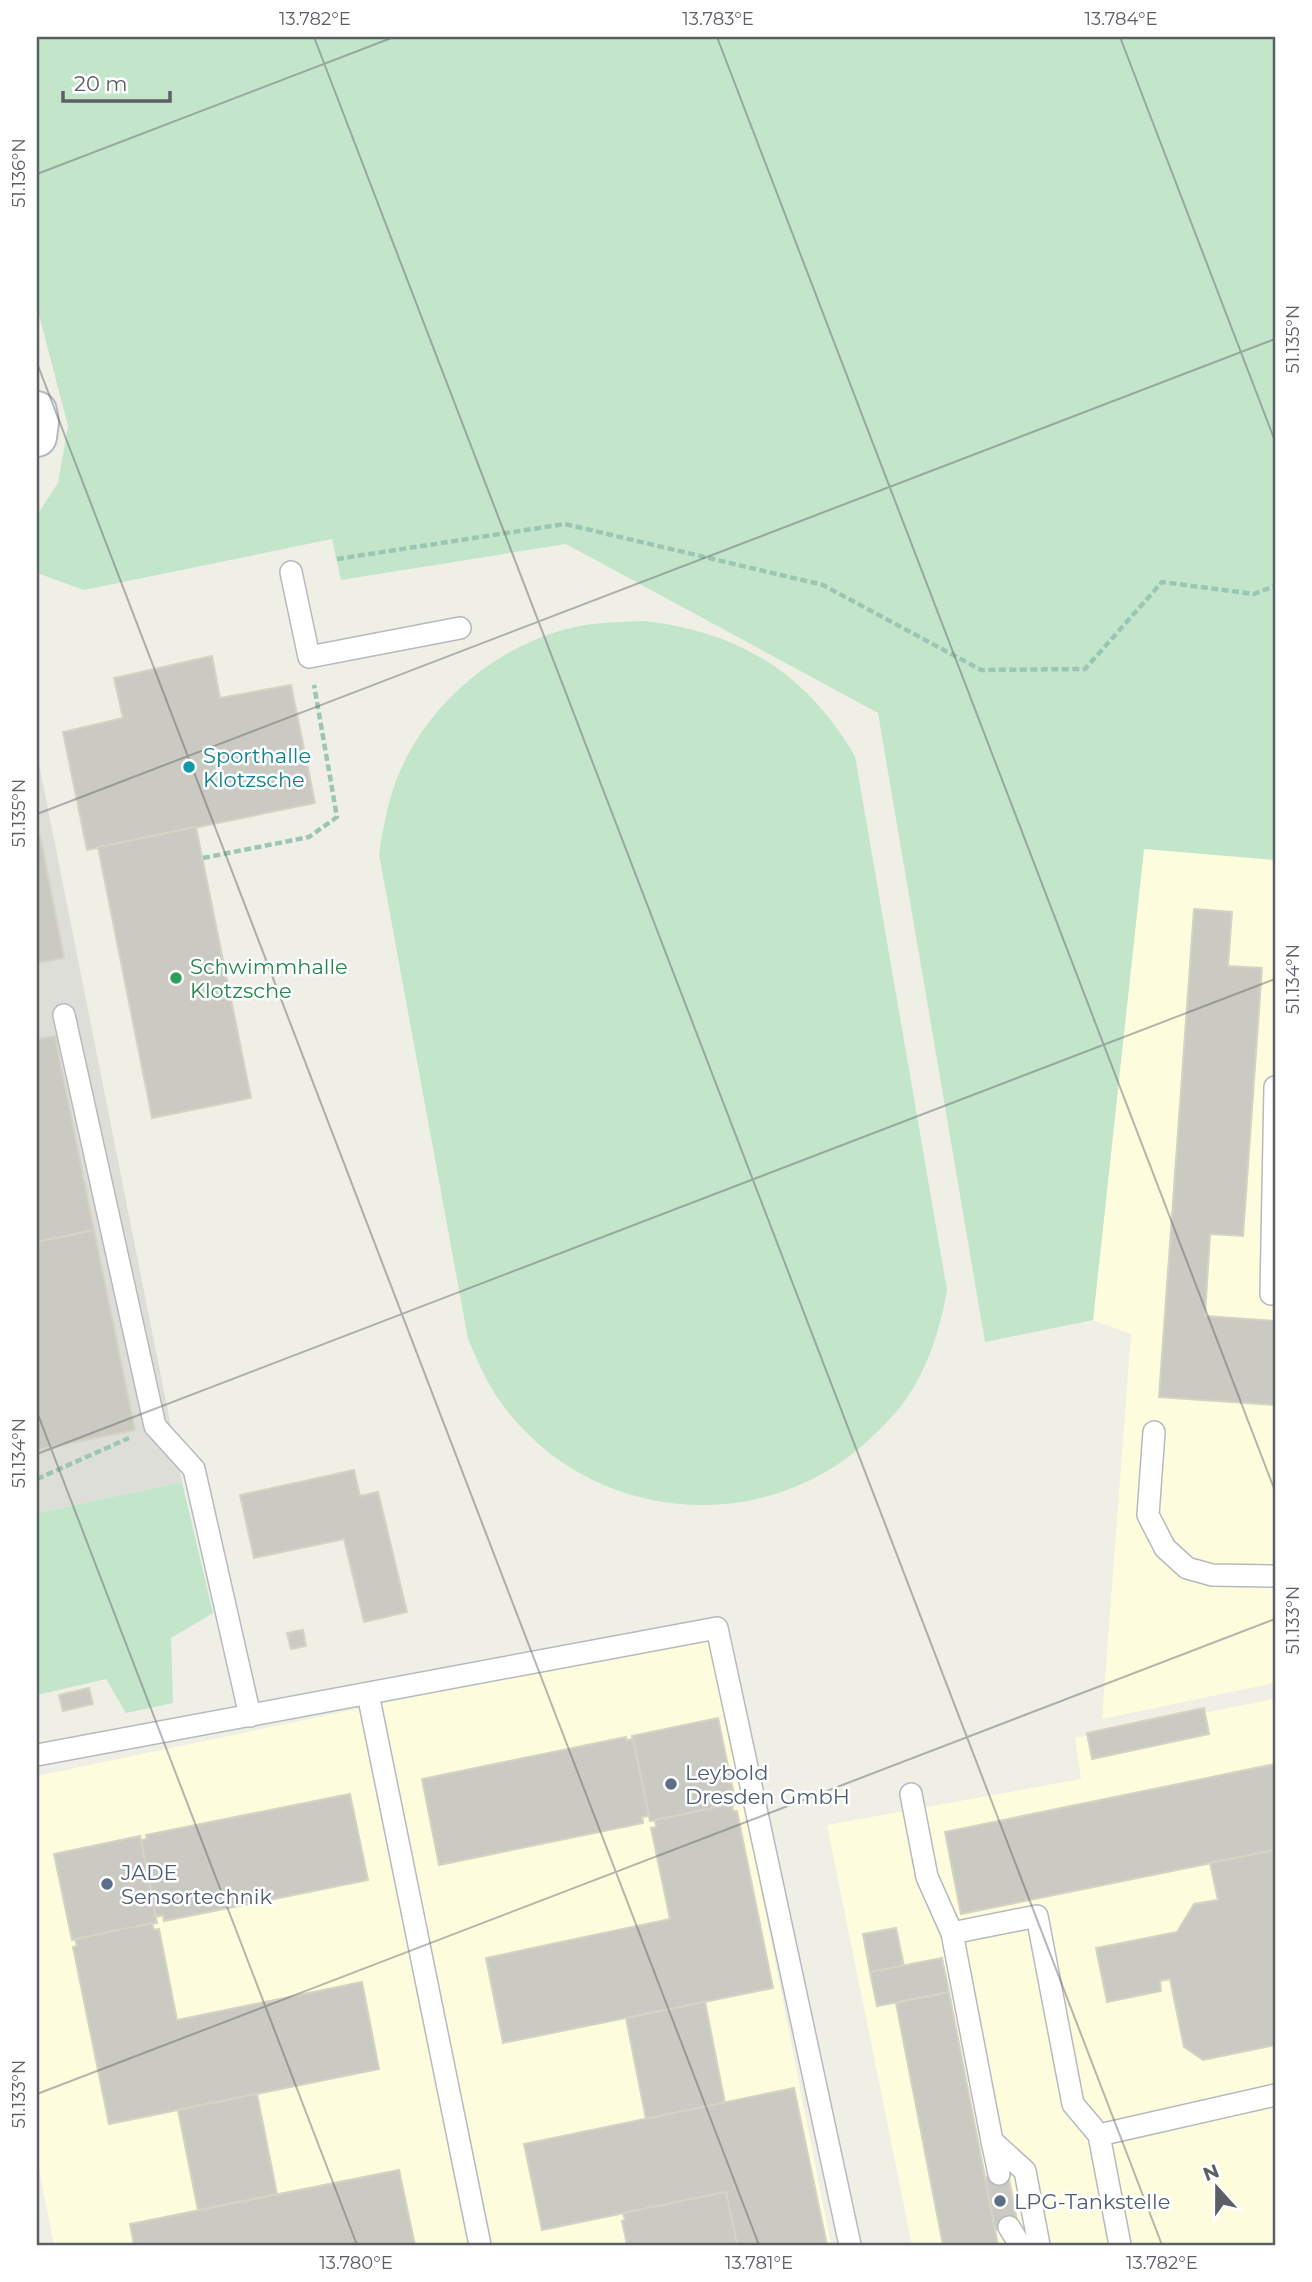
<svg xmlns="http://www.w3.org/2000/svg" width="1312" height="2282" font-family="Montserrat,sans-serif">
  <rect width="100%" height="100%" fill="#efefe6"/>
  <g fill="#fdfddd">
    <path d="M1144,849L1275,860V1683L1102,1719L1131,1334L1093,1320Z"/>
    <path d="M696,1638L711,1643L715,1656L831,2245H54L37,2160V1776Z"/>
    <path d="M1275,1699V2245H912L827,1825L1081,1779L1075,1738Z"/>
  </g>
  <path fill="#deded8" d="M37,754L182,1482L37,1513Z"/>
  <g fill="#c3e6cb">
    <path d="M37,37H1275V860L1144,849L1093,1320L985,1342L878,713L566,544L341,580L332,539L84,590L37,573V515L58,483L68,426L37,307Z"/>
    <path d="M644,621C740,632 806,673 855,756L947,1290C941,1324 932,1355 915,1385C905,1403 890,1420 875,1434C767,1541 587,1525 499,1400C486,1381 477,1360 468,1339L379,854C383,829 387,805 396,781C424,706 497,644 575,627C598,622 621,622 644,621Z"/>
    <path d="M182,1482L213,1613L171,1638L173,1703L126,1713L106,1679L37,1695V1513Z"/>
  </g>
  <g fill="#cacac2" stroke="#d4d3c4" stroke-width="2">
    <path d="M212,656L220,698L291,685L315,803L87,850L63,732L123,718L114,678Z"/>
    <path d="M196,827L251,1098L152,1118L98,847Z"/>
    <path d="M40,835L64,958L37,963V836Z"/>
    <path d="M1194,909L1232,912L1228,966L1262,968L1243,1236L1210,1234L1205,1316L1275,1321V1405L1159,1397Z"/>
    <path d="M55,1036L94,1230L37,1242V1039Z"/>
    <path d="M94,1230L135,1430L37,1450V1242Z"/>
    <path d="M354,1470L360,1496L378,1492L407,1612L364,1622L344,1539L254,1558L240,1495Z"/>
    <path d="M303,1630L306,1646L291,1649L287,1633Z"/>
    <path d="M89,1688L93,1704L63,1711L59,1695Z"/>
    <path d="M1204,1708L1209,1734L1092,1759L1087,1733Z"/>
    <path d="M718,1718L736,1804L650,1821L632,1736Z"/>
    <path d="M626,1737V1740L633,1739L649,1816L642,1817L643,1823L439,1865L422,1779Z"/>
    <path d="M1275,1764V1850L961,1914L945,1832Z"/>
    <path d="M350,1794L368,1880L164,1921L163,1915L156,1917L141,1840L147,1839L146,1835Z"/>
    <path d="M732,1804L733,1811H737L773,1988L503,2043L486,1958L670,1919L651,1828L656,1827L655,1820Z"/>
    <path d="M140,1836L157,1923L72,1940L54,1854Z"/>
    <path d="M1274,1850L1275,2045L1203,2060L1184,2047L1170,1979L1160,1981L1161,1991L1107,2002L1096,1948L1177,1932L1194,1904L1218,1900L1210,1863Z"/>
    <path d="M152,1923L154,1930L159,1929L177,2020L362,1982L379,2069L109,2124L73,1947L77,1946L75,1939Z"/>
    <path d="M896,1928L904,1966L870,1972L863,1934Z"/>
    <path d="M942,1958L949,1992L877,2006L870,1972Z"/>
    <path d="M949,1992L985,2177L998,2245H943L896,2003Z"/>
    <path d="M705,2002L725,2103L646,2119L626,2018Z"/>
    <path d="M794,2088L827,2245H737L726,2192L542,2230L524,2144Z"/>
    <path d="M257,2094L277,2194L198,2210L178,2110Z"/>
    <path d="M399,2170L415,2245H134L130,2224Z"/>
    <path d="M1008,2173L1018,2226L995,2230L985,2177Z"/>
    <path d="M726,2192L737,2245H627L622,2221L625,2220L623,2213Z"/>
  </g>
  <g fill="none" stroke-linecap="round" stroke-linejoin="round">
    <g stroke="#b8b9bf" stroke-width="24">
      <g id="lane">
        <path d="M291,572L309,657L460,628"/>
        <path d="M64,1015L155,1426L194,1469L250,1716"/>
        <path d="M1275,1087L1271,1294H1275"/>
        <path d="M1154,1432L1148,1515L1165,1548L1187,1568L1212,1575L1275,1576"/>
        <path d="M368,1694L480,2245"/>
        <path d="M37,1755L717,1628L850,2245"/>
        <path d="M911,1794L927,1877L952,1933"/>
        <path d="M1099,2135L1275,2095"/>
        <path d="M992,2141L999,2174"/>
        <path d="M1009,2227L1020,2245"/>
        <path d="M1039,2245L1025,2171L992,2141L952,1933L1037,1916L1073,2104L1099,2135L1120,2245"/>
      </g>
    </g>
    <g stroke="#b8b9bf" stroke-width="42">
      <path id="street" d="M37,411L39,422L37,437"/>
    </g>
    <g stroke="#9cc6b3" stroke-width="4.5" stroke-dasharray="7 3.5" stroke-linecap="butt">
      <path d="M337,559L565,524L823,585L981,670L1085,669L1162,582L1254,594L1275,586"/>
      <path d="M203,858L309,837L337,817L314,685"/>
      <path d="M37,1479L129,1438"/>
    </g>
    <use href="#lane" stroke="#fff" stroke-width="21"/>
    <use href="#street" stroke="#fff" stroke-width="38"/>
  </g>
  <path fill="none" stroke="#5d5f66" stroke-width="2" stroke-opacity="0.45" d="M314,37L1162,2245M717,37L1275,1491M1120,37L1275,441M37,174L394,37M37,363L759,2245M37,814L1275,339M37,1412L357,2245M37,1454L1275,979M37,2094L1275,1619"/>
  <circle fill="#0f9aa8" stroke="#fff" stroke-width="2.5" cx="189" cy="767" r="7"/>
  <circle fill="#2e9e5b" stroke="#fff" stroke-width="2.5" cx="176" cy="978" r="7"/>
  <g fill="#5c6f8a" stroke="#fff" stroke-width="2.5">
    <circle cx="671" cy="1784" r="7"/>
    <circle cx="107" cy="1884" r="7"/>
    <circle cx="1000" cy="2201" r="7"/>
  </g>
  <g text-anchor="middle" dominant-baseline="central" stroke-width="5" stroke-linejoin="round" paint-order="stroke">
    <g font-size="21" fill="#0d838f" stroke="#fff" text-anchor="start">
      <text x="203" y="755">Sporthalle<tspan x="203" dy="24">Klotzsche</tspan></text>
    </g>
    <g font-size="21" fill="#27864d" stroke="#fff" text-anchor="start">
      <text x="190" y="966">Schwimmhalle<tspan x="190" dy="24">Klotzsche</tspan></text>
    </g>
    <g font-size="21" fill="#4e5e75" stroke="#fff" text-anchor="start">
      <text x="685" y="1772">Leybold<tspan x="685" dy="24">Dresden GmbH</tspan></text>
      <text x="121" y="1872">JADE<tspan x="121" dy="24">Sensortechnik</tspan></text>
      <text x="1014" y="2201">LPG-Tankstelle</text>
    </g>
  </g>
  <rect width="1312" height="2282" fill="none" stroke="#ffffff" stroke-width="77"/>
  <g transform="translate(1217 2188) rotate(339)" stroke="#ffffff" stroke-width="5" paint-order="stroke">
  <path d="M0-5L12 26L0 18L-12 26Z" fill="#5d5f66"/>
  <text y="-10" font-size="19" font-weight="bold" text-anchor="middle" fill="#5d5f66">N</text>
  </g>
  <path d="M63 91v10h107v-10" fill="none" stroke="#5d5f66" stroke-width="3.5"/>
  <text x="74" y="91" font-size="21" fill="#5d5f66" stroke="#ffffff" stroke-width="5" paint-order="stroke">20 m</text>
  <rect x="38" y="38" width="1236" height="2206" fill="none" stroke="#5d5f66" stroke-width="2.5"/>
  <g font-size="18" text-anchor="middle" fill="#5d5f66">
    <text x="315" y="25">13.782°E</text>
    <text x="718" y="25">13.783°E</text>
    <text x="1121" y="25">13.784°E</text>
    <text transform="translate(19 173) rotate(-90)" y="6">51.136°N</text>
    <text transform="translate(1293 339) rotate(-90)" y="6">51.135°N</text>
    <text transform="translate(19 813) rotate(-90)" y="6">51.135°N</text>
    <text transform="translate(1293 979) rotate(-90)" y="6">51.134°N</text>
    <text transform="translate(19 1453) rotate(-90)" y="6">51.134°N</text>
    <text transform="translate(1293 1620) rotate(-90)" y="6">51.133°N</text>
    <text transform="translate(19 2094) rotate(-90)" y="6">51.133°N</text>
    <text x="356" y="2269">13.780°E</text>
    <text x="759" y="2269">13.781°E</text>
    <text x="1162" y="2269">13.782°E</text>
  </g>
</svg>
